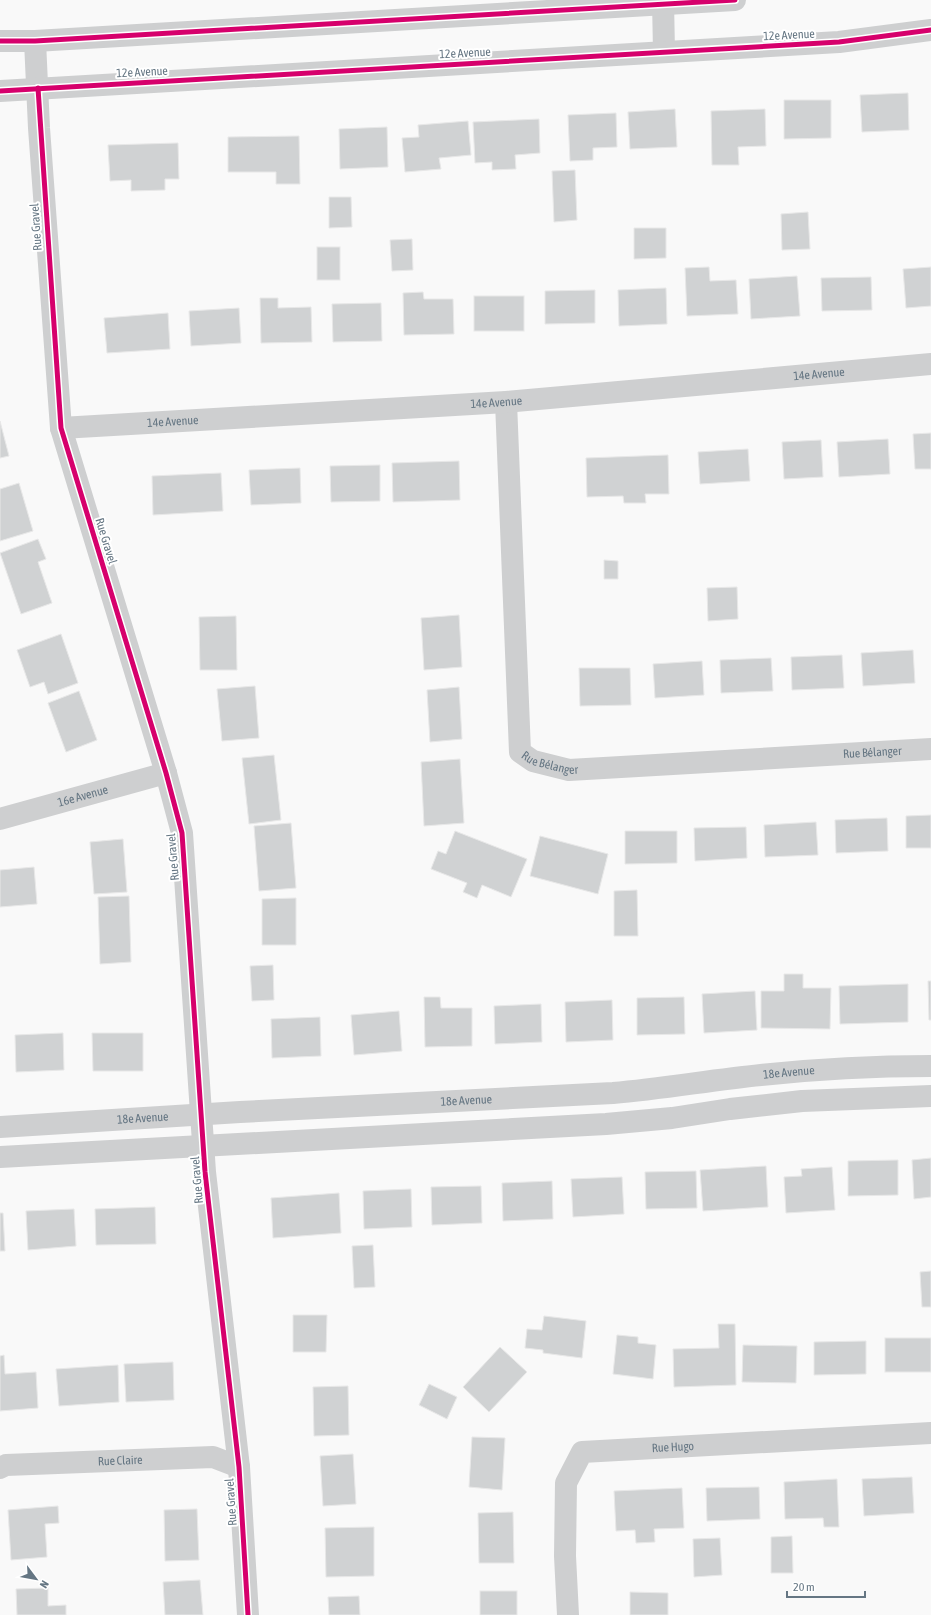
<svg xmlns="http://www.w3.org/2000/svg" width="931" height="1615" font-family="'Asap Condensed',sans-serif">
  <rect width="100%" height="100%" fill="#f9f9f9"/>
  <g fill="#d0d2d3" stroke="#e8e8e8">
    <path d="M908,93L909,130L862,132L860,95Z"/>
    <path d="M784,100H831V138L784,139Z"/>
    <path d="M675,109L677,147L630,149L628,112Z"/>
    <path d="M765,109L766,146L738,147L739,165H712L711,111Z"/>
    <path d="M616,113L617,147L593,148V160L570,161L568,115Z"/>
    <path d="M539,119L540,153L515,155L516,169L492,170V162L475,163L473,122Z"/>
    <path d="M468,121L471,155L439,158L441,169L405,172L402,138L419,137L418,125Z"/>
    <path d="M387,127L388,167L340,169L339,129Z"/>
    <path d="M299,136L300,184H276V172H228V137Z"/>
    <path d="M178,143L179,179H165V190L131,191V180L110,181L108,145Z"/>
    <path d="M575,170L577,220L554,222L552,171Z"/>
    <path d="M329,197H351L352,227L329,228Z"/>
    <path d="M808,212L810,249L782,250L781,214Z"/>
    <path d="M634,228H666V258L634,259Z"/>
    <path d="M412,239L413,270L392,271L390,240Z"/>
    <rect x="317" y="247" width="23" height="33"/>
    <path d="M709,267L710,281L736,280L738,314L687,316L685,268Z"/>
    <path d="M931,267V306L906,308L903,269Z"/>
    <path d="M797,276L800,316L751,319L749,279Z"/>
    <path d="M871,277L872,310L822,311L821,278Z"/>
    <path d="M666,288L667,324L619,326L618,290Z"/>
    <path d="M595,290V323L545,324V291Z"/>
    <path d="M423,292L424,299H453L454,334L404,335L403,293Z"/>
    <rect x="474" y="296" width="50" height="35"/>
    <path d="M260,298H278V308L311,307L312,342L261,343Z"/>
    <path d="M381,303L382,341L333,342L332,304Z"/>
    <path d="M239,308L241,343L191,346L189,311Z"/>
    <path d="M168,313L170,349L107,353L104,318Z"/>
    <path d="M0,421L9,456L0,458Z"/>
    <path d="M931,433V469H915L913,434Z"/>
    <path d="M888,439L890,474L839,477L837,442Z"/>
    <path d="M821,440L823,477L784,479L782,442Z"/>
    <path d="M748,449L750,481L700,484L698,452Z"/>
    <path d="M668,455L669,494H645L646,503H624L623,496L587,497L586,458Z"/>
    <path d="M459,461L460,500L393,502L392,463Z"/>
    <path d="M380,465V501L331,502L330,466Z"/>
    <path d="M300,468L301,503L251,505L249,470Z"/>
    <path d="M221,473L223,511L153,515L152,476Z"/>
    <path d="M19,483L33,531L0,541V489Z"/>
    <path d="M38,539L46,559L38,562L52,603L21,614L0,553Z"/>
    <path d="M604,560L618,561V579H604Z"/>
    <path d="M737,587L738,619L708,621L707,588Z"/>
    <path d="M459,615L462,667L424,670L421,618Z"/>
    <path d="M236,616L237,670H200L199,617Z"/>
    <path d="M61,634L78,683L48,694L44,682L30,687L17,650Z"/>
    <path d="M913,650L915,683L863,686L861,653Z"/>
    <path d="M842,655L844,688L792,690L791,657Z"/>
    <path d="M771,658L773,691L721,693L720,660Z"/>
    <path d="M702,661L704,695L655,698L653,664Z"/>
    <path d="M579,668H630L631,705L580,706Z"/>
    <path d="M255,686L259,738L222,741L217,689Z"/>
    <path d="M459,687L462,739L430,742L427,690Z"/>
    <path d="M79,691L97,740L66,752L48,703Z"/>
    <path d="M274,755L281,820L249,824L242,758Z"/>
    <path d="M460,759L464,823L424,826L421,762Z"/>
    <path d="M931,815V848H906V816Z"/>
    <path d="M887,818L888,851L836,853L835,820Z"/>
    <path d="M816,822L818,855L765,857L764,825Z"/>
    <path d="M291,823L296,888L259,891L254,826Z"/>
    <path d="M746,827L747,858L695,861L694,828Z"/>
    <path d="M455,831L527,859L511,897L482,885L477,898L463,892L467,883L431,869L438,851L446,854Z"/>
    <path d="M625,831H677V863L625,864Z"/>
    <path d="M540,836L608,854L598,894L530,876Z"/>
    <path d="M123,839L127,892L94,894L90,842Z"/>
    <path d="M34,867L37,904L0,907V870Z"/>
    <path d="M637,890L638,936H614V891Z"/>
    <path d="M129,896L131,962L100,964L98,897Z"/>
    <path d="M296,898V945H262V899Z"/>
    <path d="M273,965L274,1000L252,1001L250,966Z"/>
    <path d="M784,974H803V988H831L830,1029L761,1028V991H784Z"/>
    <path d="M928,981H931V1020H929Z"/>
    <path d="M908,984V1022L840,1024L839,986Z"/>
    <path d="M755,991L757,1030L704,1033L702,994Z"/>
    <path d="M424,997H440L441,1008H472V1046L425,1047Z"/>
    <path d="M684,997L685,1034L637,1035V998Z"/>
    <path d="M612,1000L613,1040L566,1042L565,1002Z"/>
    <path d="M541,1004L542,1042L495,1044L494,1006Z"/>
    <path d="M399,1011L402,1051L354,1055L351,1015Z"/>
    <path d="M320,1017L321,1056L272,1058L271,1019Z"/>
    <path d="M63,1033L64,1070L16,1072L15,1035Z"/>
    <path d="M92,1033H143V1071H93Z"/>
    <path d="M931,1158V1197L914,1199L912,1160Z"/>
    <path d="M898,1160V1195L848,1196V1161Z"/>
    <path d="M766,1166L768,1207L703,1211L700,1170Z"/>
    <path d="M832,1167L835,1210L786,1213L784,1177L802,1176L801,1169Z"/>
    <path d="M696,1171L697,1208L646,1209L645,1172Z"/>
    <path d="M622,1177L624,1214L573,1217L571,1179Z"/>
    <path d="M552,1181L553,1219L503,1221L502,1183Z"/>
    <path d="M481,1186L482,1223L432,1225L431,1187Z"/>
    <path d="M411,1189L412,1227L364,1229L363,1191Z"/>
    <path d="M339,1193L341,1233L273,1238L271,1198Z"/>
    <path d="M155,1207L156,1244L96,1245L95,1209Z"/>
    <path d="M74,1209L76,1246L28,1250L26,1211Z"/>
    <path d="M0,1213H3L5,1251H0Z"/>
    <path d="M373,1245L375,1287L354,1288L352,1246Z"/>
    <path d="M931,1271V1307H922L920,1272Z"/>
    <path d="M293,1315H327L326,1352H293Z"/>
    <path d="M544,1316L586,1321L582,1358L543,1353V1350L525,1348L527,1329L542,1330Z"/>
    <path d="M718,1324H735L736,1385L674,1387L673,1349L719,1348Z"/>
    <path d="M617,1335L638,1337V1343L656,1345L653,1379L613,1374Z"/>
    <rect x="885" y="1338" width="46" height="34"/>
    <path d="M866,1341V1374L814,1375V1342Z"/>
    <path d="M743,1345L797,1346L796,1383L742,1382Z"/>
    <path d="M500,1347L527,1372L489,1412L463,1387Z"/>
    <path d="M4,1355L5,1374L36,1372L38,1408L0,1411V1356Z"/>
    <path d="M173,1362L174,1400L126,1402L124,1364Z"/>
    <path d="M118,1365L119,1402L59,1406L56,1369Z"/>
    <path d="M429,1384L457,1397L447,1419L419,1405Z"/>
    <path d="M348,1386L349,1435L314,1436L313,1387Z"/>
    <path d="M472,1437L505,1438L502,1490L469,1487Z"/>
    <path d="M353,1454L356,1504L323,1506L320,1456Z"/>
    <path d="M912,1477L914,1513L864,1516L862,1479Z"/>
    <path d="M837,1479L839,1527H824L823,1518L785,1519L784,1482Z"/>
    <path d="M759,1487L760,1519L707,1521L706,1488Z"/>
    <path d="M682,1488L684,1528L654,1529L655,1542L636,1543L635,1530L616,1531L614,1491Z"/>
    <path d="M58,1506L59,1523L45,1524L47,1557L11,1560L8,1510Z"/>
    <path d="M197,1509L199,1560L165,1561L164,1510Z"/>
    <path d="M513,1512L514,1563H479L478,1513Z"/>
    <path d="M374,1527V1576L326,1577L325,1528Z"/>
    <path d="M792,1536L793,1573H771V1537Z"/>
    <path d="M720,1538L722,1575L694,1577L693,1539Z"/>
    <path d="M200,1580L203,1615H165L163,1582Z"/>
    <path d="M48,1588V1606L66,1605V1615H17L16,1589Z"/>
    <rect x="480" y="1591" width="37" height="24"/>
    <path d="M630,1592L668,1593V1615H630Z"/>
    <path d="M359,1596L360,1615H329L328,1597Z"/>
  </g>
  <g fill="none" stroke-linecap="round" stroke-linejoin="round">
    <g stroke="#cecfd0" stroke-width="22">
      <path d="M663,0L664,52"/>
      <path d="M0,41H35L735,0"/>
      <path d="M35,41L39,128L61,428L166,773L182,833L205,1172L239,1467L248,1615"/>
      <path d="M0,91L839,42L931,30"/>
      <path id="s1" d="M506,402L520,752L533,761L569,770L931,749"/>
      <path id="s2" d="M61,428L506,402L931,364"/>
      <path id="s3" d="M0,819L166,773"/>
      <path id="s4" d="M0,1127L240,1112L613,1093C662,1089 711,1080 761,1075C817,1069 874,1066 931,1066"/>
      <path d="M0,1157L606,1124L672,1118L730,1109L802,1101L931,1096"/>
      <path id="s5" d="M0,1468L6,1465L213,1457L239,1467"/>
      <path id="s6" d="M568,1615L565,1556L566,1483L582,1452L931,1433"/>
    </g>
    <g stroke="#fff" stroke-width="8">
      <g id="cycleway">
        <path d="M0,41H35L735,0"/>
        <path d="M38,88L61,428L166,773L182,833L205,1172L239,1467L248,1615"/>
        <path d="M0,91L839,42L931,30"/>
      </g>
    </g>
    <use href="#cycleway" stroke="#d6006c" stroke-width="5"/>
  </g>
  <g text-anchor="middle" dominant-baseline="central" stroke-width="4" stroke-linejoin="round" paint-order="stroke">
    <g font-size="12" fill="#657683" stroke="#fff">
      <text transform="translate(789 35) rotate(-3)">12e Avenue</text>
      <text transform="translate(465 53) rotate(-3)">12e Avenue</text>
      <text transform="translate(142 72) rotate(-3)">12e Avenue</text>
      <text transform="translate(36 227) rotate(-94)">Rue Gravel</text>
      <text stroke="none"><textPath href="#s2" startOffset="760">14e Avenue</textPath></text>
      <text stroke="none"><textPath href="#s2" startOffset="436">14e Avenue</textPath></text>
      <text stroke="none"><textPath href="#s2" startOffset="112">14e Avenue</textPath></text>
      <text transform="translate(106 541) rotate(73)">Rue Gravel</text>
      <text stroke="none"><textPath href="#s1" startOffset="707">Rue Bélanger</textPath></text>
      <text stroke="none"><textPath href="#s1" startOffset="383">Rue Bélanger</textPath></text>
      <text stroke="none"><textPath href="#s3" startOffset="86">16e Avenue</textPath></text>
      <text transform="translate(173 857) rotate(-95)">Rue Gravel</text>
      <text stroke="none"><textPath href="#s4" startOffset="791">18e Avenue</textPath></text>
      <text stroke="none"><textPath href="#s4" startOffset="467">18e Avenue</textPath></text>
      <text stroke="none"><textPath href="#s4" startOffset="143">18e Avenue</textPath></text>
      <text transform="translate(197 1180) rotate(-95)">Rue Gravel</text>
      <text stroke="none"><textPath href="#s6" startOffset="258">Rue Hugo</textPath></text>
      <text stroke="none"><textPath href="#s5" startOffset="121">Rue Claire</textPath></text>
      <text transform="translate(231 1502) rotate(-94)">Rue Gravel</text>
    </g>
  </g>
  <g transform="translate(36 1579) rotate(122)" stroke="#ffffff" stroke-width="3" paint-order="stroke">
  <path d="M0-3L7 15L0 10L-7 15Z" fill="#657683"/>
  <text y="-6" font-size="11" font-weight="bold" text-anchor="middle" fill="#657683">N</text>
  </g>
  <path d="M787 1591v6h78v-6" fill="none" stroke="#657683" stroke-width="2"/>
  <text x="793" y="1591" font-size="12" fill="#657683" stroke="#ffffff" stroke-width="3" paint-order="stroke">20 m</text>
</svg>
